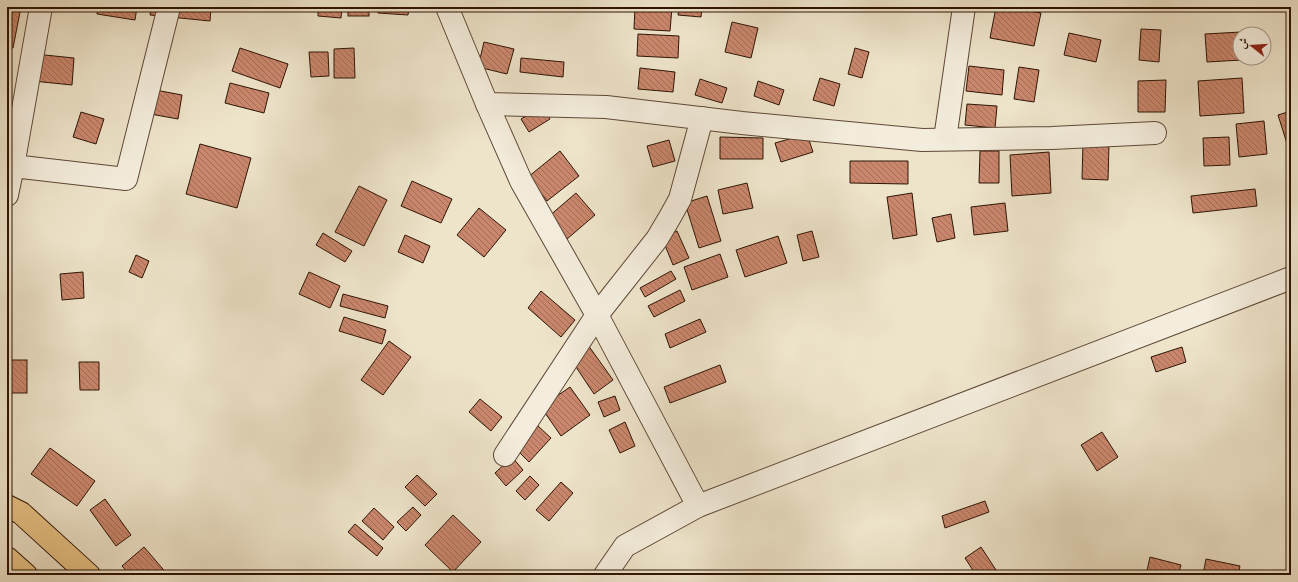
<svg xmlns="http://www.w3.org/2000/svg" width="1298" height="582" font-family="'Old Standard TT',Amiri,serif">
  <defs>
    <pattern id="building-back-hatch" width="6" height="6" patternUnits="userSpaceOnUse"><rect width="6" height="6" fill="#ca876d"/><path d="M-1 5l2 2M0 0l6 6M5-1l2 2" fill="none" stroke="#a46d57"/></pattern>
  </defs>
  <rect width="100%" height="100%" fill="#eee4ca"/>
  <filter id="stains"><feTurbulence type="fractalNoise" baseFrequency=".005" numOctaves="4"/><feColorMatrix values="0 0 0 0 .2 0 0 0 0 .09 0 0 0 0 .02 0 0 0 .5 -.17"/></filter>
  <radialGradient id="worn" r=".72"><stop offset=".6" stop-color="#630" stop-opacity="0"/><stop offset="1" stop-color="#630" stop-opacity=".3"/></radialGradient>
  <g fill="url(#building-back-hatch)" stroke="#2e1404">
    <path d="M7,7H21L13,48L7,47Z"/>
    <path d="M98,7H137L135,20L97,14Z"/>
    <path d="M151,7H211L210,21L150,15Z"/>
    <path d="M318,7H342L341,18L318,16Z"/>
    <rect x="348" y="7" width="21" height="9"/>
    <path d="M378,7H409L408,15L378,13Z"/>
    <path d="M635,7H672L670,31L634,29Z"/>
    <path d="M679,7H702L701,17L678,15Z"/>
    <path d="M996,7H1009L1041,13L1034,46L990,38Z"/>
    <path d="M732,22L758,28L751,58L725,52Z"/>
    <path d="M1141,29L1161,30L1159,62L1139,60Z"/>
    <path d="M1241,32L1240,58H1242V60L1207,62L1205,34Z"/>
    <path d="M1069,33L1101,40L1096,62L1064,55Z"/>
    <path d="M638,34L679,36L678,58L637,56Z"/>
    <path d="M484,42L514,49L507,74L478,67Z"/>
    <path d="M240,48L288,64L280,88L232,71Z"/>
    <path d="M354,48L355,78H334V49Z"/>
    <path d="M855,48L869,52L862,78L848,74Z"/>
    <path d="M309,52H328L329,76L311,77Z"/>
    <path d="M35,54L74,58L72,85L33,81Z"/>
    <path d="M521,58L564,62L563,77L520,72Z"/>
    <path d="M969,66L1004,70L1002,95L966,91Z"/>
    <path d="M1019,67L1039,70L1034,102L1014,99Z"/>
    <path d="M640,68L675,72L673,92L638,89Z"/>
    <path d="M820,78L840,84L834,106L813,100Z"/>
    <path d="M1242,78L1244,113L1200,116L1198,81Z"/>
    <path d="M700,79L727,88L722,103L695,95Z"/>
    <path d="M1166,80L1165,112H1138V81Z"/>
    <path d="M758,81L784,90L779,105L754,96Z"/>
    <path d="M230,83L269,93L264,113L225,103Z"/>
    <path d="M150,89L182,95L178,119L145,113Z"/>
    <path d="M967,104L997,106L995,128L965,125Z"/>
    <path d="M543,106L550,119L529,132L521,119Z"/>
    <path d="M1291,111V149L1289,150L1278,115Z"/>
    <path d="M81,112L104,119L96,144L73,137Z"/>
    <path d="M1264,121L1267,154L1239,157L1236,124Z"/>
    <path d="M807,134L813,152L781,162L775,143Z"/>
    <path d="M720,137L763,138V159H720Z"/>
    <path d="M1229,137L1230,165L1204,166L1203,138Z"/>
    <path d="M669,140L675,161L653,167L647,146Z"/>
    <path d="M1083,143L1109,144L1108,180L1082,179Z"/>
    <path d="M200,144L251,158L237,208L186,194Z"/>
    <path d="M560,151L579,176L547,201L528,177Z"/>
    <path d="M980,151H999V183H979Z"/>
    <path d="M1049,152L1051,193L1012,196L1010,155Z"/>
    <path d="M850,161H908V184L850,183Z"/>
    <path d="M412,181L452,199L441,223L401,206Z"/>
    <path d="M747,183L753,208L723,214L718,190Z"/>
    <path d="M359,186L387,200L364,246L335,232Z"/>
    <path d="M1255,189L1257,206L1193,213L1191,196Z"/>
    <path d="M576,193L595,215L567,239L548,217Z"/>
    <path d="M912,193L917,235L893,239L887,197Z"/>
    <path d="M707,196L721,241L699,248L685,203Z"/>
    <path d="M1005,203L1008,231L974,235L971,207Z"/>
    <path d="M479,208L506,230L484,257L457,235Z"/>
    <path d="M951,214L955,238L937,242L932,218Z"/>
    <path d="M677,231L689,258L673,265L662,238Z"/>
    <path d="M812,231L819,257L803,261L797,235Z"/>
    <path d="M323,233L352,251L345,262L316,245Z"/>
    <path d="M405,235L430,246L423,263L398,252Z"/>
    <path d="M778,236L787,263L745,277L736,250Z"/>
    <path d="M720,254L728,277L692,290L684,267Z"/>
    <path d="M136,255L149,261L142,278L129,272Z"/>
    <path d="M671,271L676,279L645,297L640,288Z"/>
    <path d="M83,272L84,298L62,300L60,274Z"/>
    <path d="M309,272L340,286L330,308L299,294Z"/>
    <path d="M680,290L685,301L654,317L648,306Z"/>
    <path d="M541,291L575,320L561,337L528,308Z"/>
    <path d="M343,294L388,306L385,318L340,306Z"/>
    <path d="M344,317L386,330L382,344L339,331Z"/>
    <path d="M700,319L706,332L670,348L665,334Z"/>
    <path d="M389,341L411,357L383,395L361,380Z"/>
    <path d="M588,345L613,380L594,394L572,361Z"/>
    <path d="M1182,347L1186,362L1156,372L1151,357Z"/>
    <rect x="7" y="360" width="20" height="33"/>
    <path d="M79,362H99V390H80Z"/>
    <path d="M720,365L726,382L670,403L664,387Z"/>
    <path d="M570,387L590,415L561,436L541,407Z"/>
    <path d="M615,396L620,410L604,417L598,402Z"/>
    <path d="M480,399L502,417L491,431L469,412Z"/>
    <path d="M625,422L635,446L620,453L609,430Z"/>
    <path d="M538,426L551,438L529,462L516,449Z"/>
    <path d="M1102,432L1118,457L1097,471L1081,445Z"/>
    <path d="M50,448L95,481L77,506L31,474Z"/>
    <path d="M512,457L523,470L506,486L495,473Z"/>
    <path d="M417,475L437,494L425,506L405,487Z"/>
    <path d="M530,476L539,485L525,500L516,491Z"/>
    <path d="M561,482L573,493L549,521L536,510Z"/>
    <path d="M105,499L131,535L116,546L90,510Z"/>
    <path d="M985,501L989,512L945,528L942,516Z"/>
    <path d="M413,507L421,515L406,531L397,522Z"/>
    <path d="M374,508L394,527L383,540L362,521Z"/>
    <path d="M453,515L481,542L453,572L425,545Z"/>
    <path d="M355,524L383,548L377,556L348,532Z"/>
    <path d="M144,547L168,575H130L122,566Z"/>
    <path d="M981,547L996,570L989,575H976L965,558Z"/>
    <path d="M1150,557L1181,565L1178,575H1146Z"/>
    <path d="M1206,559L1240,566L1238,575H1203Z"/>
  </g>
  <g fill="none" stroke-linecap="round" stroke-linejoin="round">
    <g stroke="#5e4836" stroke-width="24">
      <g id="minor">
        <path d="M447,7L487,104L521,181L597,315L698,506"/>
        <path d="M487,104L606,107L742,123L922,140L1052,138L1155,133"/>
        <path d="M945,139L964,7"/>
        <path d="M7,165L13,166L41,7"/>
        <path d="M7,195L13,166L126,179L169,7"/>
        <path d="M505,455L597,315L657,239L670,217L680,199L702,118"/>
        <path d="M605,575L625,546L698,506L1291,278"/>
      </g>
    </g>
    <g stroke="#2e1404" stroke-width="24">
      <g id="major">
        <path d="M7,506L21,513L89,575"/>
        <path d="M7,558L26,575"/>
      </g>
    </g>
    <use href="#minor" stroke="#f4eddd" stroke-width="22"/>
    <use href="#major" stroke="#e7c285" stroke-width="22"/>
  </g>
  <rect width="1298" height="582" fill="none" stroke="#eee4ca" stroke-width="24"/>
  <rect x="8" y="8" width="1282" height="566" fill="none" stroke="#2e1404" stroke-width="2"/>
  <rect x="12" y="12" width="1274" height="558" fill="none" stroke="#2e1404"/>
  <g transform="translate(1252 46) rotate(287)"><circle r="19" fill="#f4eddd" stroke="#a59686"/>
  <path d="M0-3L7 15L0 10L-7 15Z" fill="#8f2418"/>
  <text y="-6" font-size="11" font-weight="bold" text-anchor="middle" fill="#2e1404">ش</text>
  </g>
  <rect width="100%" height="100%" filter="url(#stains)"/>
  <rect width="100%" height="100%" fill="url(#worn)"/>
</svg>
